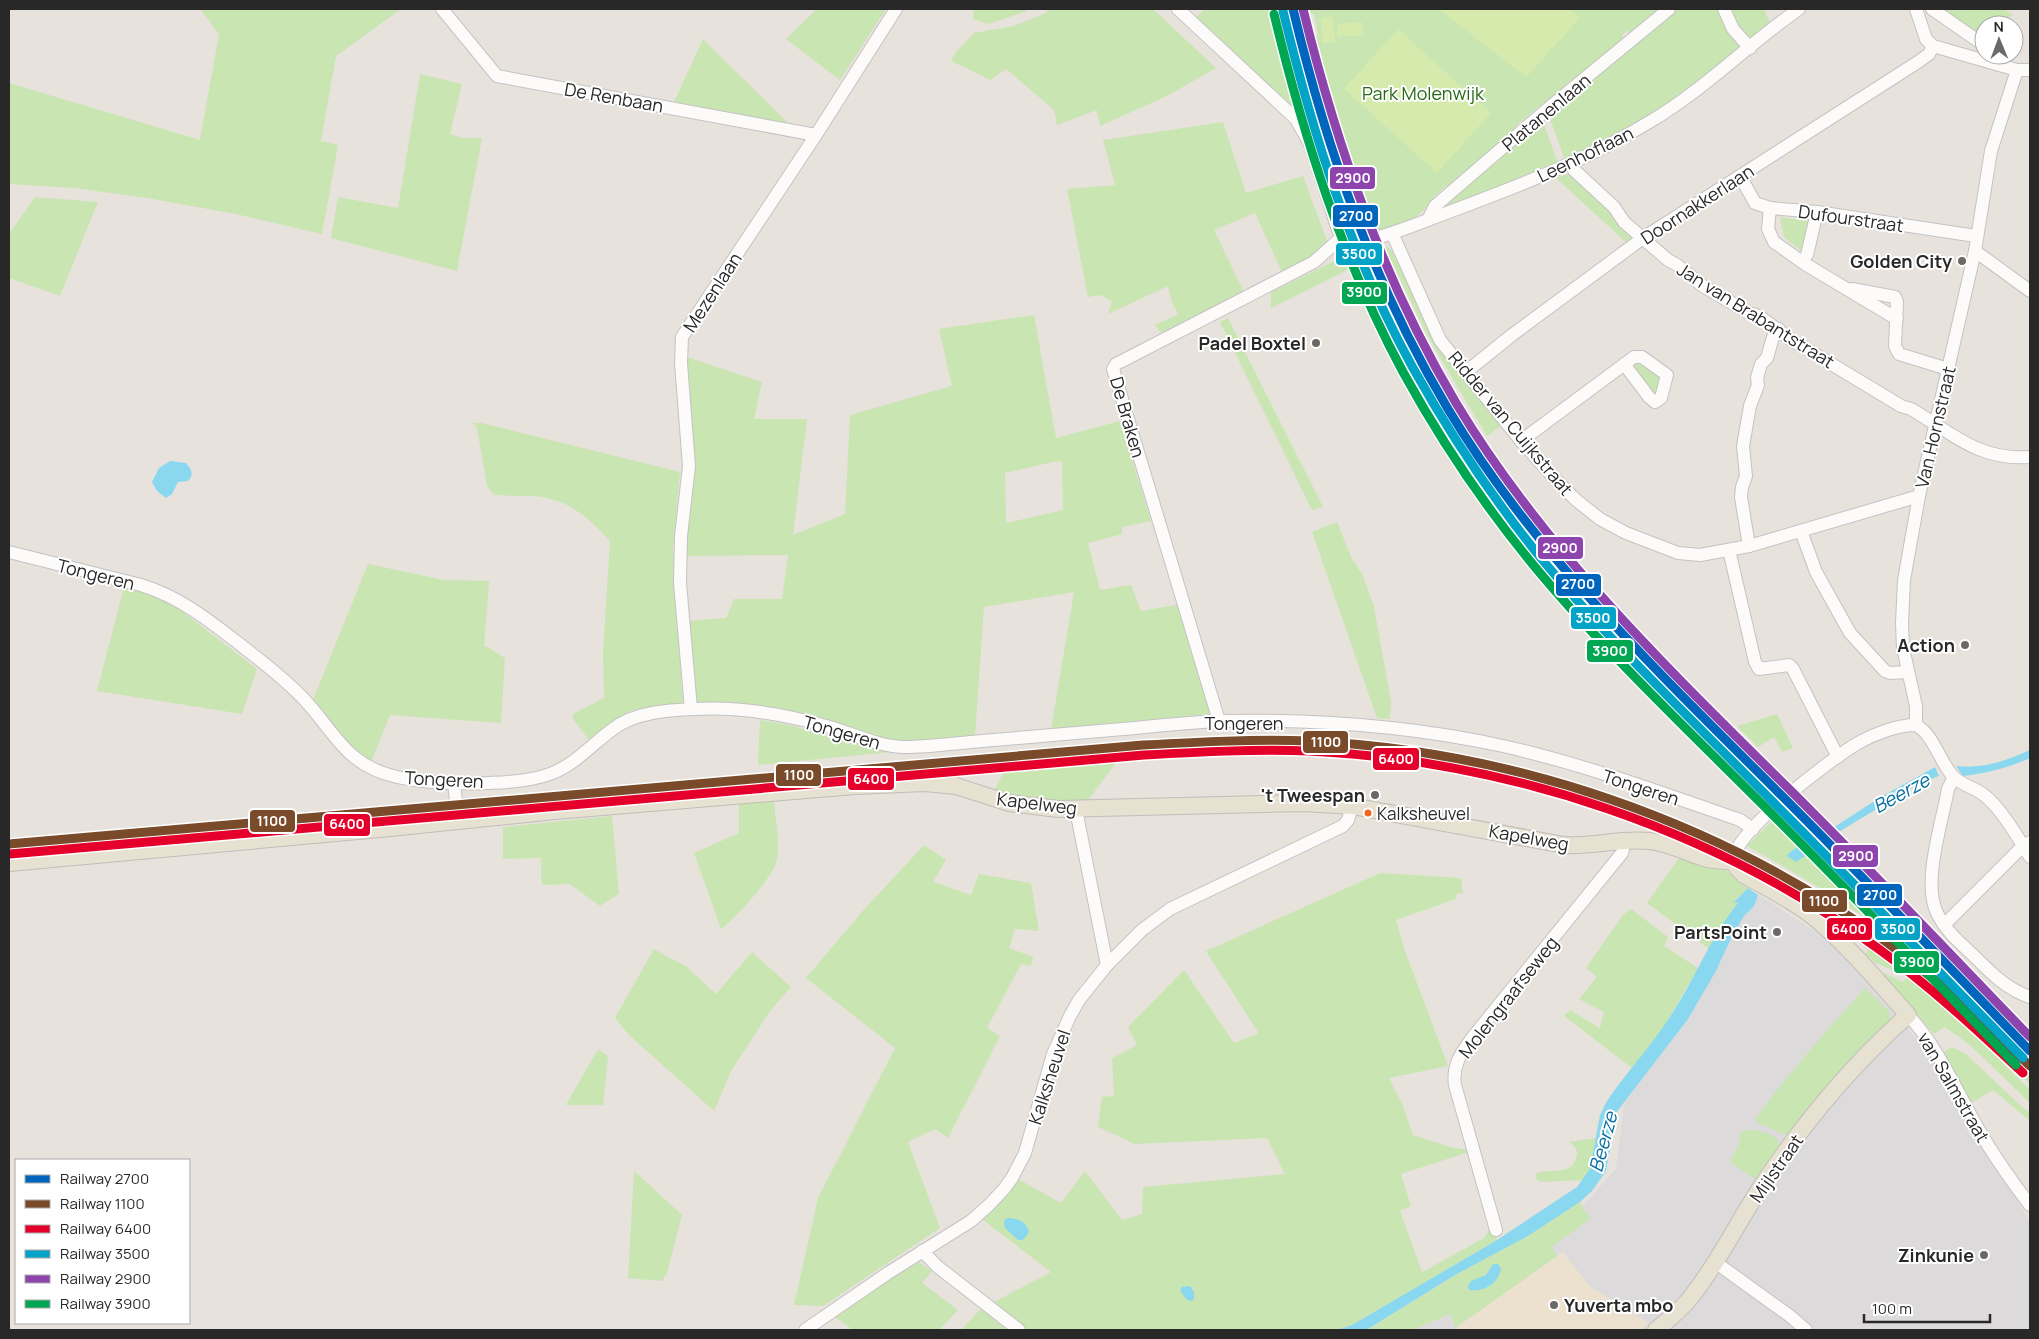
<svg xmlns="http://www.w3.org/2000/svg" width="2039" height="1339" font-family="Manrope,sans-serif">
  <rect width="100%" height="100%" fill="#e8e2dc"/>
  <path fill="#dddadc" d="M1756,893L1836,945L1934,1059L2030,1222V1330H1413L1451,1314L1579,1210L1616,1169L1624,1105L1721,962L1733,918Z"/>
  <path fill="#ece1cf" d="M1563,1252L1589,1286L1649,1323L1640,1330H1456L1455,1328Z"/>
  <g fill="#c9e5b2" fill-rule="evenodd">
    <path d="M200,9H401L336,56L321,141L338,145L322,234L236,214L147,198L74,188L9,184V83L200,140L219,34Z"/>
    <path d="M817,9H886L840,80L786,39Z"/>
    <path d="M974,9H1024L1027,11L989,24L973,19Z"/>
    <path d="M1046,9H1153L1216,68L1167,96L1100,126L1097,110L1057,125L1054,110L1006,69L991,80L951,61L956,52L974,33L1014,26L1048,12Z"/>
    <path d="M1205,9H1276L1293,89L1302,121L1194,19Z"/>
    <path d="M1309,9H1661L1631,35L1628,30L1622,35L1625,41L1543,109L1539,106L1516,126L1522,129L1445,190L1446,186L1434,197L1431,204L1414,218L1378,231C1353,167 1328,103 1313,35H1318L1314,14H1311Z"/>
    <path d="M1682,9H1717L1731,38L1742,47L1651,116L1566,163L1549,116L1673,10Z"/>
    <path d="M1728,9H1764L1771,25L1751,40L1741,33Z"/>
    <path d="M1941,9H2004L2013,15L1995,25H1984V38Z"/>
    <path d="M703,39L777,112L789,124L674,102Z"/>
    <path d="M420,74L462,84L450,134L463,138H482L457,271L331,238L338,197L398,208Z"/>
    <path d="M1223,122L1246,193L1303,176L1329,246L1327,250L1282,272L1255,213L1214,230L1244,292L1161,333L1155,325L1178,314L1172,303L1168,286L1108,314L1112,301L1100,295L1088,297L1067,189L1115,185L1103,140Z"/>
    <path d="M1543,122L1559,166L1438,211L1539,124Z"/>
    <path d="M1570,173L1624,219L1636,237L1628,244L1556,178Z"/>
    <path d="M35,197L98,202L60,296L9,278V234Z"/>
    <path d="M1780,217L1814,222L1804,253L1784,237Z"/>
    <path d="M1383,244L1392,251L1438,342L1502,425L1487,436L1428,337Z"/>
    <path d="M1347,255L1353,267L1271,308V292Z"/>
    <path d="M1034,315L1056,438L1120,421L1151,521L1122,527V534L1088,543L1100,590L1131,585L1141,611L1177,605L1210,711L1209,714L1051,729L1074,592L984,607L975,735L891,743L696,705L688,621L726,618L734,599H782L788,555L683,556L684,356L762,382L754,419H807L793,535L845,514L850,415L952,386L939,329ZM1057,461L1062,462L1063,510L1006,523L1005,473Z"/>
    <path d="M1228,318L1323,507L1312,510L1220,322Z"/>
    <path d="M1633,360L1661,373L1660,394L1654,396L1632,369Z"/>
    <path d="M473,423H482L680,472L673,548L683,706L647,708L629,711L589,740L573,719V714L604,698L603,653L610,541C587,516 567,498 532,496C519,495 505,497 493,494L487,486L477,428Z"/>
    <path d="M1337,522L1351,557L1363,576L1374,607L1391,702L1390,719L1377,718L1312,532Z"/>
    <path d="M368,564L444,580L489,581L484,646C492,648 497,654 505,658L501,723L390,715L370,765L360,758L313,700Z"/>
    <path d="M124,587L163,599L175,606L257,669L242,714L97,691Z"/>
    <path d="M1777,714L1793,748L1782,752L1774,737L1758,747L1737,726Z"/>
    <path d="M760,720L794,726L840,740L891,752L758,765Z"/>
    <path d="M1116,763L1085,804L992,795L1003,773Z"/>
    <path d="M774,800C775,817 781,847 776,863C771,879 735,919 721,929L694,853L739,833V803Z"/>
    <path d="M1787,806L1975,998L1974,1000C1903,940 1828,890 1747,846Z"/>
    <path d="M612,816L619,894L600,906L570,884L543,885L541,880V858L503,859V827Z"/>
    <path d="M924,845L946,860L933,882L971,895L979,874L1031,883L1039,931L1015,929L1009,948L1033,957L1031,966L1021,964L987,1028L1000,1036L948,1138L935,1129L908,1142L940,1228L823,1306L794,1305L818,1198L895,1048L806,978L861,913Z"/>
    <path d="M1682,854L1722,867L1748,888L1735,901L1738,903L1720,927L1709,949L1647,903Z"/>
    <path d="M1742,857L1776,877L1771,881C1760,875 1744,870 1742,857Z"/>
    <path d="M1380,873L1461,878L1463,893L1456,894V899L1396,920L1405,951L1448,1066L1389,1078L1403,1106L1413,1135L1450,1147L1468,1150L1469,1152L1401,1174L1411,1206L1400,1211L1422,1272L1484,1238L1492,1225L1497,1240L1352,1325L1337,1330H1026L992,1303L1051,1272L979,1217L1018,1179L1061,1203L1085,1171L1122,1220L1142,1214L1143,1187L1285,1174L1267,1138L1135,1144L1098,1127L1102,1097L1114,1096L1112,1058L1137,1045L1128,1027L1184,970L1234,1043L1257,1034L1258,1032L1206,951Z"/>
    <path d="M1781,880C1874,930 1956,997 2030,1073V1084L1970,1026L1968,1028L2030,1090V1103L1970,1045L1945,1027L1934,1034L1882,975L1884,973L1903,982L1907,977L1874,962L1870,957L1867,959L1864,955L1871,947L1861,937L1853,944L1776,884Z"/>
    <path d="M1631,909L1668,937L1664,946L1698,968L1664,1027L1632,1068L1564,1016L1570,1010L1600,1028L1604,1012L1579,999L1597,977L1586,968L1623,915Z"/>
    <path d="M654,949L687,967L716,994L752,952L791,987L770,1011L731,1071L714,1111L629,1035L615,1018Z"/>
    <path d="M1865,988L1890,1012V1020L1842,1070L1788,1136L1760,1124L1755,1119C1789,1073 1827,1030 1865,988Z"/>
    <path d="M1952,1047L1966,1054L2023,1108L2030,1112V1121L1993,1090L1971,1103L1943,1052Z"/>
    <path d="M598,1049L608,1056L603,1105H566Z"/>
    <path d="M1754,1130C1767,1133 1779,1135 1781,1149L1758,1181L1730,1162L1739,1144L1741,1131Z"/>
    <path d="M1596,1138L1590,1169L1583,1180L1541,1182L1535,1178L1537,1173C1551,1168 1571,1176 1576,1158C1579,1150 1575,1146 1569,1142Z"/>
    <path d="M634,1171L682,1215L667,1273L662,1281L628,1278Z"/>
    <path d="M1580,1202L1590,1219L1552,1247L1557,1256L1455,1328L1450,1314L1413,1330H1367L1455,1275L1528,1236Z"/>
    <path d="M917,1261L932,1271L922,1283L958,1310L939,1330H853L834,1316Z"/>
    <path d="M981,1309L1007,1330H961Z"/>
  </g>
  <g fill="#d6eaae">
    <path d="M1439,9H1569L1580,18L1526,77Z"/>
    <path d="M1333,17L1335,42L1322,43L1321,18Z"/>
    <path d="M1362,22L1363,35L1337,37V24Z"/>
    <path d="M1398,29L1491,113L1437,173L1344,89Z"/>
  </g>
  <g fill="#89d8f0">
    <path d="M170,461L186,463C191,469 195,474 188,481L178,482L172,494L166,498L157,491L152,482L159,468Z"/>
    <path d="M2030,750V758C2008,768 1987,773 1963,776L1956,766C1982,769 2006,761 2030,750Z"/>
    <path d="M1935,767L1939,776L1918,784L1837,833L1833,828L1879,798Z"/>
    <path d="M1814,841L1820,848C1814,856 1803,855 1796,862L1787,856C1795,845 1804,848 1814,841Z"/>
    <path d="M1748,888L1758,895L1754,906L1744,916L1733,934L1716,971L1688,1019L1616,1113L1606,1171L1592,1191L1580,1202L1528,1236L1455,1275L1368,1329L1337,1330L1352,1325L1497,1240L1577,1187L1590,1169L1600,1115L1607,1101C1628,1070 1654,1043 1673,1012C1696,977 1711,936 1738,903L1734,902Z"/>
    <path d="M1007,1218C1017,1218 1026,1221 1029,1232L1023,1240H1018L1005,1228L1004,1221Z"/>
    <path d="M1493,1264H1498L1501,1269C1498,1284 1484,1292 1469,1290L1468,1286L1471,1281L1486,1275Z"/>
    <path d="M1190,1286L1194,1292V1299L1191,1301L1186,1299L1180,1290L1182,1287Z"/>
  </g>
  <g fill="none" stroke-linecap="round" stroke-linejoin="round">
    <path stroke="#89d8f0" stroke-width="2.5" d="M1774,882L1778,879"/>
    <g stroke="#c4c2c3" stroke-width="14">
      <g id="minor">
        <path d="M442,9L497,76L816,135"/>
        <path d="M1178,9L1296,119L1311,146L1338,230C1342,235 1346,240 1353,241C1368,244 1417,224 1433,218C1507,190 1583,163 1651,121C1705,89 1748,44 1799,9"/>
        <path d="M1724,9L1733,29L1750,48"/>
        <path d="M1916,9L1926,39L1933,46L2017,70H2030"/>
        <path d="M1932,9L1984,45"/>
        <path d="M1571,164L1574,170L1614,207L1624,222L1668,260L1677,265L1703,286L1749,313L1759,316L1790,339L1901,406L1911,409C1952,433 1979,461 2030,457"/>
        <path d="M1740,176L1755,203L1770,208L1817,212L1976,236"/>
        <path d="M1770,208L1768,229L1774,242L1805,264L1897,319"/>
        <path d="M1428,220L1435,206L1544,112L1669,9"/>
        <path d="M1392,233L1440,340L1521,441L1556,480L1576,500L1600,519L1626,533L1678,553L1700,555L1749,546L1919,496"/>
        <path d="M1975,251L2030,291"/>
        <path d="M1807,255L1817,212"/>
        <path d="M1852,289L1895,297L1897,302L1895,346L1899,354L1948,369"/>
        <path d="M1466,372L1512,335L1643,238L1918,62L1929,54L1933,46"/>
        <path d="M1521,441L1634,357H1642L1667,375L1661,398L1655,402L1649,397L1624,364"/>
        <path d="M1801,531L1816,572L1850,633L1885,671L1890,673L1907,672"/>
        <path d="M1749,546L1741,497L1742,487L1746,476L1743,446L1750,406L1758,385L1757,378L1761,364L1767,358L1773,337L1779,329"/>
        <path d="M1729,550L1755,662L1759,669L1789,665L1793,669L1838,757"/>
        <path d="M9,552L141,585C180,597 210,621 242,646C263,662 283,678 301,696C335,731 344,765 397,777C433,785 515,787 550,774C575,765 592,744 613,729C635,712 668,710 695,709C740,706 787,715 830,727C854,734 880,747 905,747C930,747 956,743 982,741C1033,737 1084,732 1135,728C1164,725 1193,722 1221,721C1315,719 1411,726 1503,746C1583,764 1662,793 1740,820L1753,829"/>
        <path d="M691,709L680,583L681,536L689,466L681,363L682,337L816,135L896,9"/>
        <path d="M1219,721L1113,369L1116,364L1124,360L1314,262L1343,236"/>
        <path d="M1916,725V706L1903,648L1902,623L1904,580L1919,496L1975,251L1991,151L2017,70"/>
        <path d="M1916,725C1933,734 1939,760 1952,775C1960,785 1974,787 1984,795C2002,809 2018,838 2030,857"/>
        <path d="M1954,777L1948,789C1942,823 1922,882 1937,913C1945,930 1959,942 1972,954C1990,972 2006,989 2030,997"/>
        <path d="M454,783L458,821"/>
        <path d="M1076,810L1107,965"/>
        <path d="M1734,861C1729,835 1834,757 1858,743C1874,734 1897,725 1916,725"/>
        <path d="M1944,925L2024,845L2030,842"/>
        <path d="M1908,1015C1937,1046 1954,1086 1975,1123C1991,1152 2010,1179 2030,1205"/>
        <path d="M1496,1230L1455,1085C1452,1066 1461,1053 1472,1038L1622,853L1625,841"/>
        <path d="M922,1251L938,1267L1019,1330"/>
        <path d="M1715,1262L1790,1316L1806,1330"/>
        <path d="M805,1330L888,1273L971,1221L989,1205L1004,1189L1012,1178L1025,1153L1053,1054L1070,1016L1079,1000L1107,965L1142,930L1170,909L1343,826L1348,820L1352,806"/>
      </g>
    </g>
    <g stroke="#c0bdbb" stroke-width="18">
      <path id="major" d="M9,863L380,829L555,811L855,786L925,783L956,786L1009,803L1058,809L1303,803L1352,806L1564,845C1593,847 1620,838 1649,841C1669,843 1685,852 1704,858C1713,861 1724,861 1734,861L1737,868L1744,875C1771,890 1801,905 1824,926C1855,953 1881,985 1908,1015C1854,1063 1803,1124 1763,1184C1738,1221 1719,1262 1691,1297C1681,1310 1668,1320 1656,1330"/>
    </g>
    <use href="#minor" stroke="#fcfbfa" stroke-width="12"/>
    <use href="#major" stroke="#e7e1d1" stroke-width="16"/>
    <g stroke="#fff" stroke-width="12">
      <path id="rail-1" d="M1293,9C1327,150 1373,284 1448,409C1536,556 1659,673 1780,794C1864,878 1947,965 2030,1051"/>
    </g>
    <g stroke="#fff" stroke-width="12">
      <path id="rail-2" d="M9,844L1143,745C1198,742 1254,739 1310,741C1512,751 1716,820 1881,938C1935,977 1982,1021 2030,1066"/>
    </g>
    <g stroke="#fff" stroke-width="12">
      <path id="rail-3" d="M10,854L1144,755C1199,752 1254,749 1309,751C1510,761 1713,829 1876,947C1929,985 1976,1029 2023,1073"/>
    </g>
    <g stroke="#fff" stroke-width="12">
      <path id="rail-4" d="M1283,11C1313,135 1351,256 1413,368C1451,436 1495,502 1545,563C1615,647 1694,722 1771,800C1856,885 1939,972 2023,1058"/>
    </g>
    <g stroke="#fff" stroke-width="12">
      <path id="rail-5" d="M1303,9C1337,147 1383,280 1456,403C1543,548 1664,665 1783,783C1867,866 1948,952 2030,1037"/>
    </g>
    <g stroke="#fff" stroke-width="12">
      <path id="rail-6" d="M1274,14C1304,138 1342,259 1403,372C1442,443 1488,511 1540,573C1609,655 1687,729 1763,805C1849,891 1932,978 2016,1065"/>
    </g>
    <use href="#rail-1" stroke="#0065bd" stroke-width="9"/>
    <use href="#rail-2" stroke="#7a4b2a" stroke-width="9"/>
    <use href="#rail-3" stroke="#e4002b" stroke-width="9"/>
    <use href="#rail-4" stroke="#02a3c6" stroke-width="9"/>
    <use href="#rail-5" stroke="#8e44ad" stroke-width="9"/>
    <use href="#rail-6" stroke="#00a651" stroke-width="9"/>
  </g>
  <g fill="#6b6967" stroke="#fff" stroke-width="2">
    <circle cx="1962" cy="261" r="5"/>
    <circle cx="1316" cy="343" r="5"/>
    <circle cx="1965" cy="645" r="5"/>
    <circle cx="1375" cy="795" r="5"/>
    <circle cx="1777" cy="932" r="5"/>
    <circle cx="1984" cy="1255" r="5"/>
    <circle cx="1554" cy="1305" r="5"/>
  </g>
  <circle fill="#f26522" stroke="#fff" stroke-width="2" cx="1368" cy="813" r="4.5"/>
  <g text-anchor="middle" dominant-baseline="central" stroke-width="4" stroke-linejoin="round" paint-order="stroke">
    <g font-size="17" fill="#282828" stroke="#fff" text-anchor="start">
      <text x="1377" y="813">Kalksheuvel</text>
    </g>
    <g font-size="18" fill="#276a13" stroke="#fff">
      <text x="1423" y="93">Park Molenwijk</text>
    </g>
    <g font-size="18" fill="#282828" stroke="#fff">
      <text transform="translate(614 97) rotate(10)">De Renbaan</text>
      <text transform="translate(1546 112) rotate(-40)">Platanenlaan</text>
      <text transform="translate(1585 154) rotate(-26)">Leenhoflaan</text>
      <text transform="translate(1697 204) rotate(-33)">Doornakkerlaan</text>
      <text transform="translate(1851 218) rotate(8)">Dufourstraat</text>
      <text transform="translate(712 292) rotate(-57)">Mezenlaan</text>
      <text transform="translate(1756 315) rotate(32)">Jan van Brabantstraat</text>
      <text transform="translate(1128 417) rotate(74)">De Braken</text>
      <text transform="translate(1511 423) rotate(50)">Ridder van Cuijkstraat</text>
      <text transform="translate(1935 427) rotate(-77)">Van Hornstraat</text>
      <text transform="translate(96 574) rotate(14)">Tongeren</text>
      <text x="1244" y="723">Tongeren</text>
      <text transform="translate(842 732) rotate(16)">Tongeren</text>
      <text transform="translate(444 779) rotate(3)">Tongeren</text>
      <text transform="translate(1641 787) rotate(18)">Tongeren</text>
      <text transform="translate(1037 803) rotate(7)">Kapelweg</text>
      <text transform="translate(1529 837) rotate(10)">Kapelweg</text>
      <text transform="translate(1508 997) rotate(-52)">Molengraafseweg</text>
      <text transform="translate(1049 1077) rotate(-72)">Kalksheuvel</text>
      <text transform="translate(1954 1087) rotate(60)">van Salmstraat</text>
      <text transform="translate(1776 1168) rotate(-55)">Mijlstraat</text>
    </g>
    <g font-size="18" font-weight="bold" fill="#282828" stroke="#fff" text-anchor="end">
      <text x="1952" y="261">Golden City</text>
      <text x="1306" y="343">Padel Boxtel</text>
      <text x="1955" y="645">Action</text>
      <text x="1365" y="795">'t Tweespan</text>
      <text x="1767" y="932">PartsPoint</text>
      <text x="1974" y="1255">Zinkunie</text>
      <text x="1564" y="1305" text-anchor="start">Yuverta mbo</text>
    </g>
    <g font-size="19" font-style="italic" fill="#026ea2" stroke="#fff">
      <text transform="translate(1901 793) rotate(-29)">Beerze</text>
      <text transform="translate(1603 1142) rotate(-75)">Beerze</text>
    </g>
  </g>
  <g stroke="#fff" stroke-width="2">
    <rect x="1329" y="166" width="47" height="24" rx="5" fill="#8e44ad"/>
    <rect x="1332" y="204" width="47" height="24" rx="5" fill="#0065bd"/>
    <rect x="1335" y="242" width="48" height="24" rx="5" fill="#02a3c6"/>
    <rect x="1341" y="281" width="47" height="24" rx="5" fill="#00a651"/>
    <rect x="1537" y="536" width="47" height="24" rx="5" fill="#8e44ad"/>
    <rect x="1555" y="573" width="47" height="24" rx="5" fill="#0065bd"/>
    <rect x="1570" y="606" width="47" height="24" rx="5" fill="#02a3c6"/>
    <rect x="1586" y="639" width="48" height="24" rx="5" fill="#00a651"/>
    <rect x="1302" y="730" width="47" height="24" rx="5" fill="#7a4b2a"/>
    <rect x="1372" y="747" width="48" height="24" rx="5" fill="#e4002b"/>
    <rect x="775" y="763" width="47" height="24" rx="5" fill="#7a4b2a"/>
    <rect x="847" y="767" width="48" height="24" rx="5" fill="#e4002b"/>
    <rect x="249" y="809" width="47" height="24" rx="5" fill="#7a4b2a"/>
    <rect x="323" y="813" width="48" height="24" rx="5" fill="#e4002b"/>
    <rect x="1832" y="844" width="47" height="24" rx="5" fill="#8e44ad"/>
    <rect x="1856" y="883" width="47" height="24" rx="5" fill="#0065bd"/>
    <rect x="1801" y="889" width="47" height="24" rx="5" fill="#7a4b2a"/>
    <rect x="1874" y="917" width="47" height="24" rx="5" fill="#02a3c6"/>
    <rect x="1826" y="917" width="47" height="24" rx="5" fill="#e4002b"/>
    <rect x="1893" y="950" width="47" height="24" rx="5" fill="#00a651"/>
  </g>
  <g font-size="14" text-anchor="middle" font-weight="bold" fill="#fff">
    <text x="1353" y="183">2900</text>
    <text x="1356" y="221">2700</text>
    <text x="1359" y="259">3500</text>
    <text x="1364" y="297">3900</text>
    <text x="1560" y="553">2900</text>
    <text x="1578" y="589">2700</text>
    <text x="1593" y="623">3500</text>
    <text x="1610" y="656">3900</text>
    <text x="1326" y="747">1100</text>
    <text x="1396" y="764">6400</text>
    <text x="799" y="780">1100</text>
    <text x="871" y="784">6400</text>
    <text x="272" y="826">1100</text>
    <text x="347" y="829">6400</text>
    <text x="1856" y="861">2900</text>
    <text x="1880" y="900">2700</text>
    <text x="1824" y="906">1100</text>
    <text x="1898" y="934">3500</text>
    <text x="1849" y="934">6400</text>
    <text x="1917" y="967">3900</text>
  </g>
  <rect width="2039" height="1339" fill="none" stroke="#282828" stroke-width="20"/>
  <rect x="15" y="1159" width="175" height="165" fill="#ffffff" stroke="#a9a9a9"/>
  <rect x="25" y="1175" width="25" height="8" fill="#0065bd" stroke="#a9a9a9"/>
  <text x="60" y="1184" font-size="15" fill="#282828">Railway 2700</text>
  <rect x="25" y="1200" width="25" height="8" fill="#7a4b2a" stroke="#a9a9a9"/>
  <text x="60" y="1209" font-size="15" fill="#282828">Railway 1100</text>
  <rect x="25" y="1225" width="25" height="8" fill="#e4002b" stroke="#a9a9a9"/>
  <text x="60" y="1234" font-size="15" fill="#282828">Railway 6400</text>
  <rect x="25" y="1250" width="25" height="8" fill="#02a3c6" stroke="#a9a9a9"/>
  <text x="60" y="1259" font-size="15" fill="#282828">Railway 3500</text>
  <rect x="25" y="1275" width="25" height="8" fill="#8e44ad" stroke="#a9a9a9"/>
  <text x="60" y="1284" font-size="15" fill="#282828">Railway 2900</text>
  <rect x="25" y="1300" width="25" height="8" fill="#00a651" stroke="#a9a9a9"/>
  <text x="60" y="1309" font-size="15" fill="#282828">Railway 3900</text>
  <g transform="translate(1999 40) rotate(359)"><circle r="24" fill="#ffffff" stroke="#a9a9a9"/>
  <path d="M0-4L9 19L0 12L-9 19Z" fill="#6b6967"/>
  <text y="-8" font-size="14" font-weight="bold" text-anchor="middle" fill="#282828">N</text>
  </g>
  <path d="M1864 1314v8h126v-8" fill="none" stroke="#282828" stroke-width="2.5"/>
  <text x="1872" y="1314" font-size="15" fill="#282828" stroke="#ffffff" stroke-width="4" paint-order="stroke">100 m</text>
</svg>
